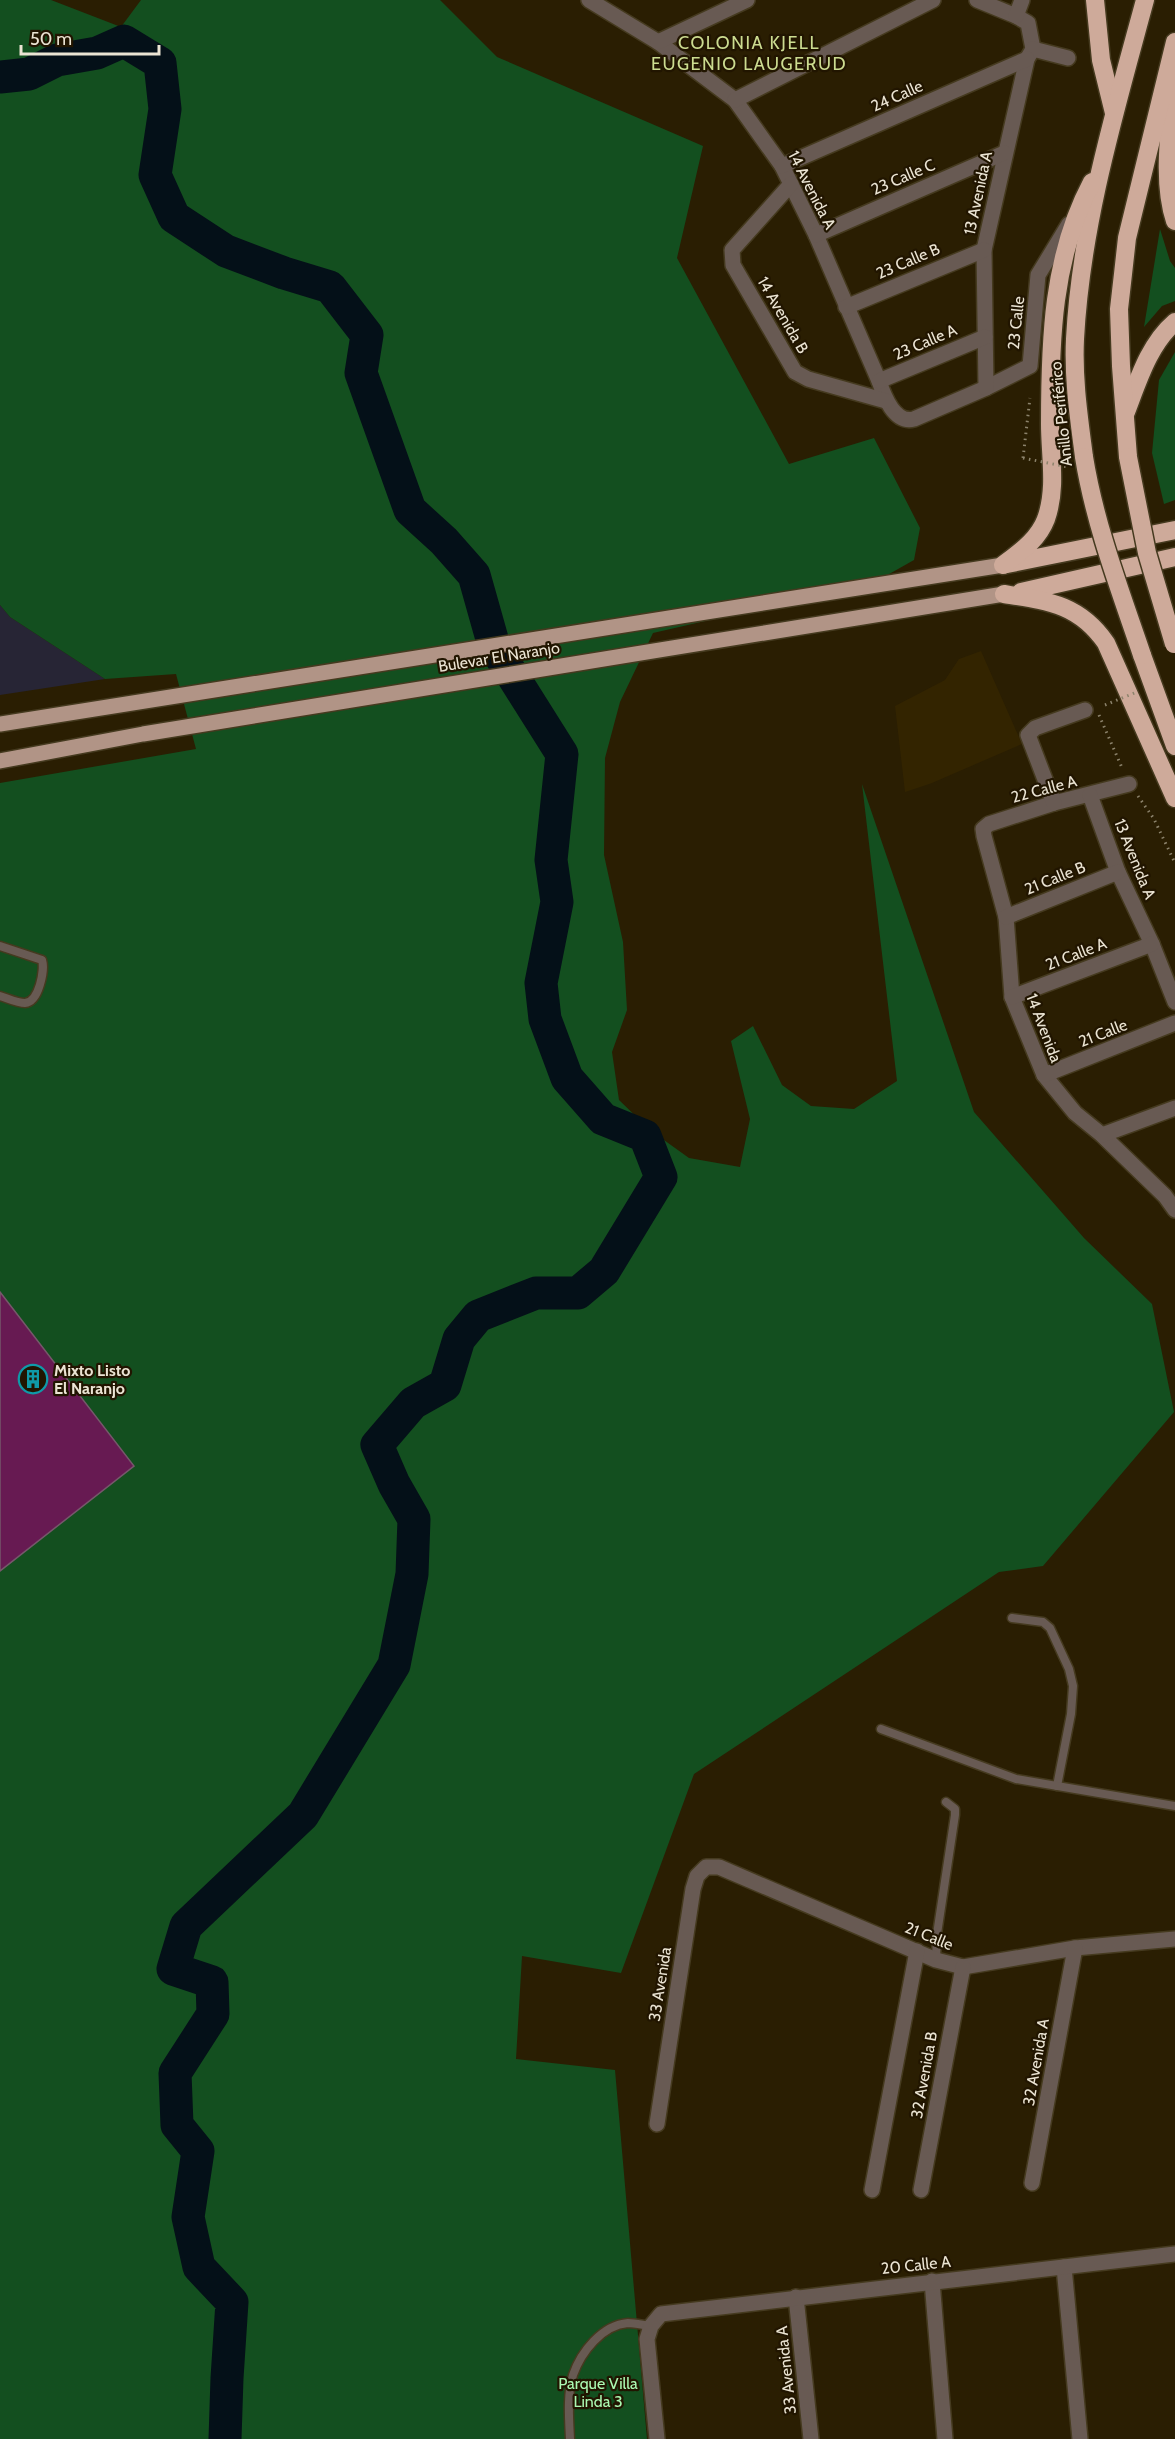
<svg xmlns="http://www.w3.org/2000/svg" width="1175" height="2439" font-family="Cabin,sans-serif">
  <rect width="100%" height="100%" fill="#2a1e02"/>
  <path fill="#332400" d="M981,651L1022,744L932,783L905,792L895,706L945,680L959,659Z"/>
  <path fill="#272535" d="M0,605L10,617L105,679L0,695Z"/>
  <g fill="#134f1f">
    <path d="M0,0H51L121,27L141,0H440L497,57L703,146L677,258L789,464L874,438L920,528L914,560L875,582L653,633L620,702L605,758L604,855L623,942L627,1010L612,1052L619,1100L650,1130L689,1158L740,1167L750,1119L731,1041L753,1026L782,1085L811,1106L854,1109L897,1081L862,784L974,1112L1084,1238L1152,1304L1174,1412L1043,1566L999,1572L694,1774L621,1973L522,1956L516,2059L615,2070L647,2439H0V783L196,749L176,674L105,679L10,617L0,605Z"/>
    <path d="M1160,229L1170,261L1175,268V301L1162,306L1144,327Z"/>
    <path d="M1175,352V500L1164,504L1152,453L1159,380Z"/>
  </g>
  <g fill="none" stroke-linecap="round" stroke-linejoin="round">
    <path stroke="#041018" stroke-width="33" d="M0,77L29,74L57,60L97,53L124,41L160,63L165,109L155,175L174,217L226,251L284,273L330,287L367,335L361,373L410,510L444,541L474,575L494,646L562,754L551,860L557,902L541,983L545,1019L567,1078L603,1119L645,1136L661,1177L604,1271L578,1293H536L478,1316L459,1339L445,1385L413,1403L377,1445L394,1484L414,1519L412,1574L394,1665L303,1815L186,1926L173,1969L212,1982L213,2014L175,2073L177,2125L198,2151L188,2217L199,2267L232,2302L227,2378L225,2439"/>
  </g>
  <path fill="#671a52" stroke="#76586b" stroke-width="1.5" d="M0,1292L134,1466L0,1571Z"/>
  <g fill="none" stroke-linecap="round" stroke-linejoin="round">
    <g stroke="#453a1f" stroke-width="11">
      <g id="lane">
        <path d="M0,946L42,960C45,970 39,1002 25,1003C17,1003 7,998 0,996"/>
        <path d="M1012,1618L1043,1622L1050,1628L1069,1669L1073,1686L1071,1714L1057,1786"/>
        <path d="M881,1729L1016,1779L1175,1806"/>
        <path d="M936,1960L937,1934L955,1815V1809L946,1802"/>
        <path d="M570,2439C569,2418 567,2395 573,2375C581,2352 602,2325 628,2323C635,2323 643,2325 651,2326"/>
      </g>
    </g>
    <g stroke="#453a1f" stroke-width="18">
      <g id="street">
        <path d="M589,0L658,42L735,100L782,166L816,235L879,381C884,396 894,424 914,419L986,388L1030,366L1038,275L1069,224"/>
        <path d="M977,0L1016,16L1028,23L1033,49L1027,59L984,250L986,388"/>
        <path d="M1016,16L1022,0"/>
        <path d="M658,42L747,0"/>
        <path d="M1033,49L1068,58"/>
        <path d="M735,100L933,0"/>
        <path d="M782,166L1027,59"/>
        <path d="M791,184L732,250L733,265L795,372L808,379L886,401"/>
        <path d="M816,235L1004,153"/>
        <path d="M846,307L984,250"/>
        <path d="M879,381L985,337"/>
        <path d="M1129,784L1054,803L989,824L983,829L984,836L1006,917L1012,997L1044,1075L1075,1113L1102,1135L1165,1196L1175,1210"/>
        <path d="M1090,795L1118,872L1152,944L1175,1002"/>
        <path d="M1054,803L1028,735L1035,728L1085,710"/>
        <path d="M1006,917L1118,872"/>
        <path d="M1012,997L1152,944"/>
        <path d="M1044,1075L1175,1023"/>
        <path d="M1102,1135L1175,1108"/>
        <path d="M657,2124L693,1889L697,1876L706,1867H719L936,1960L963,1967L1075,1948L1175,1939"/>
        <path d="M1032,2183L1075,1948"/>
        <path d="M872,2190L917,1951"/>
        <path d="M921,2190L963,1967"/>
        <path d="M1064,2267L1080,2439"/>
        <path d="M932,2281L945,2439"/>
        <path d="M796,2297L811,2439"/>
        <path d="M657,2439L647,2339L651,2326L661,2314L1175,2254"/>
      </g>
    </g>
    <g stroke="#453a1f" stroke-width="18">
      <g id="primary">
        <path d="M0,724L1003,565"/>
        <path d="M0,761L143,734L1004,594"/>
      </g>
    </g>
    <g stroke="#453a1f" stroke-width="21">
      <g id="highway">
        <path d="M1095,0L1101,60L1114,113"/>
        <path d="M1174,80C1171,123 1161,180 1175,221"/>
        <path d="M1126,412C1138,381 1149,344 1175,322"/>
        <path d="M1084,457C1079,418 1073,379 1075,339C1081,224 1115,111 1145,0"/>
        <path d="M1128,457L1121,366L1119,309L1123,274L1127,238L1175,42"/>
        <path d="M1007,564L1175,530"/>
        <path d="M1003,565C1020,552 1038,540 1046,519C1057,488 1050,456 1050,424C1050,341 1052,257 1092,182"/>
        <path d="M1021,592L1175,557"/>
        <path d="M1004,594C1048,601 1079,604 1106,643L1175,798"/>
        <path d="M1142,655L1175,746"/>
      </g>
    </g>
    <g stroke="#8c836c" stroke-width="3" stroke-dasharray="1.5 4.5" stroke-linecap="butt">
      <path d="M1023,458L1030,398"/>
      <path d="M1099,715L1123,770"/>
      <path d="M1138,796L1154,819L1175,863"/>
    </g>
    <use href="#lane" stroke="#685a53" stroke-width="8"/>
    <use href="#street" stroke="#685a53" stroke-width="15"/>
    <use href="#primary" stroke="#b19486" stroke-width="15"/>
    <use href="#highway" stroke="#ceaa9a" stroke-width="18"/>
    <g stroke="#453a1f" stroke-width="21" stroke-linecap="butt">
      <g id="highway-bridge">
        <path d="M1084,457C1095,525 1120,590 1142,655"/>
        <path d="M1128,457L1147,553L1174,644"/>
      </g>
    </g>
    <g stroke="#8c836c" stroke-width="3" stroke-dasharray="1.5 4.5" stroke-linecap="butt">
      <path d="M1023,458L1068,467"/>
      <path d="M1105,705L1137,692"/>
    </g>
    <use href="#highway-bridge" stroke="#ceaa9a" stroke-width="18"/>
  </g>
  <defs>
    <g id="building-ring" transform="scale(1.5)"><circle r="9.5" fill="#211500" stroke="#0f9aa8" stroke-width="1.5"/><path d="M-4-6H4V6H1V3H-1V6H-4ZM-2.5-4.3h1.7v1.8h-1.7ZM.8-4.3h1.7v1.8H.8ZM-2.5-1h1.7V.8h-1.7ZM.8-1h1.7V.8H.8Z" fill="#0f9aa8"/></g>
  </defs>
  <g fill-rule="evenodd">
    <use href="#building-ring" x="33" y="1379"/>
  </g>
  <g text-anchor="middle" dominant-baseline="central" stroke-width="4.5" stroke-linejoin="round" paint-order="stroke">
    <g font-size="16" fill="#ebe4d3" stroke="#211500">
      <text transform="translate(897 96) rotate(-24)">24 Calle</text>
      <text transform="translate(903 177) rotate(-23)">23 Calle C</text>
      <text transform="translate(812 190) rotate(63)">14 Avenida A</text>
      <text transform="translate(978 193) rotate(-78)">13 Avenida A</text>
      <text transform="translate(908 261) rotate(-23)">23 Calle B</text>
      <text transform="translate(783 315) rotate(60)">14 Avenida B</text>
      <text transform="translate(1016 323) rotate(-84)">23 Calle</text>
      <text transform="translate(925 342) rotate(-23)">23 Calle A</text>
      <text transform="translate(1061 414) rotate(-96)">Anillo Periférico</text>
      <text transform="translate(499 657) rotate(-9)">Bulevar El Naranjo</text>
      <text transform="translate(1044 789) rotate(-15)">22 Calle A</text>
      <text transform="translate(1135 859) rotate(68)">13 Avenida A</text>
      <text transform="translate(1055 878) rotate(-22)">21 Calle B</text>
      <text transform="translate(1076 954) rotate(-21)">21 Calle A</text>
      <text transform="translate(1044 1028) rotate(69)">14 Avenida</text>
      <text transform="translate(1103 1033) rotate(-21)">21 Calle</text>
      <text transform="translate(929 1936) rotate(22)">21 Calle</text>
      <text transform="translate(660 1984) rotate(-81)">33 Avenida</text>
      <text transform="translate(1036 2062) rotate(-80)">32 Avenida A</text>
      <text transform="translate(924 2075) rotate(-80)">32 Avenida B</text>
      <text transform="translate(916 2265) rotate(-6)">20 Calle A</text>
      <text transform="translate(786 2370) rotate(-96)">33 Avenida A</text>
    </g>
    <g font-size="16" font-weight="bold" fill="#ebe4d3" stroke="#211500" text-anchor="start">
      <text x="54" y="1370">Mixto Listo<tspan x="54" dy="18">El Naranjo</tspan></text>
    </g>
    <g font-size="16" fill="#abfab2" stroke="#211500">
      <text x="598" y="2383">Parque Villa<tspan x="598" dy="18">Linda 3</tspan></text>
    </g>
    <g font-size="18" letter-spacing="1.5" fill="#ccdc90" stroke="#211500">
      <text x="749" y="43">COLONIA KJELL<tspan x="749" dy="21">EUGENIO LAUGERUD</tspan></text>
    </g>
  </g>
  <path d="M21 45v9h138v-9" fill="none" stroke="#ebe4d3" stroke-width="3"/>
  <text x="30" y="45" font-size="18" fill="#ebe4d3" stroke="#211500" stroke-width="4.5" paint-order="stroke">50 m</text>
</svg>
